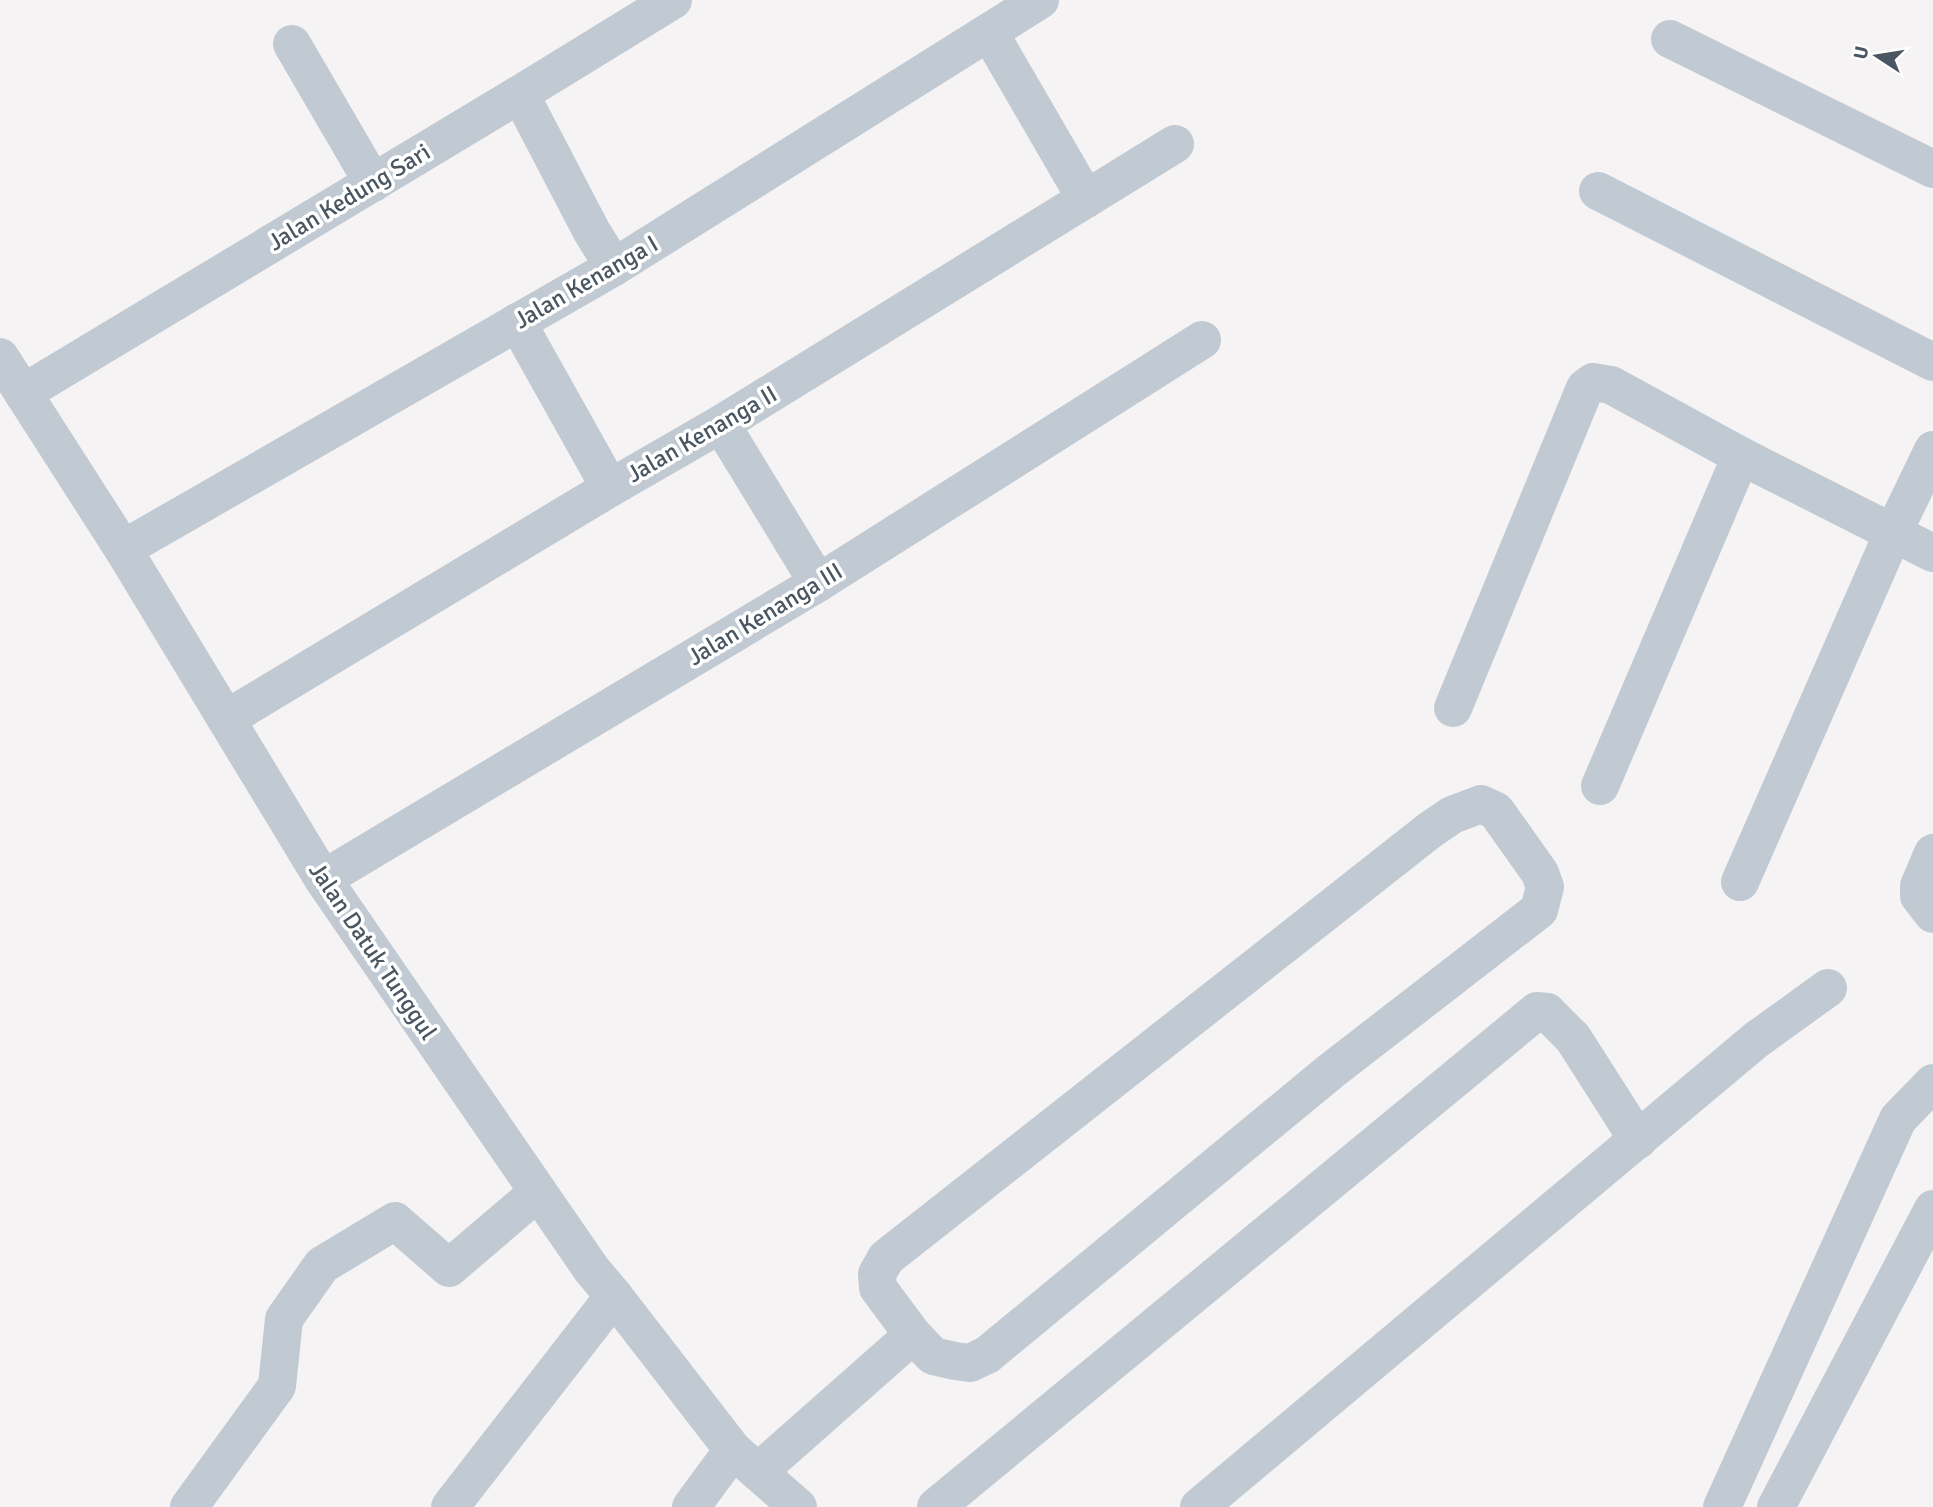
<svg xmlns="http://www.w3.org/2000/svg" width="1933" height="1507" font-family="Signika,sans-serif">
  <rect width="100%" height="100%" fill="#f5f3f3"/>
  <g fill="none" stroke-linecap="round" stroke-linejoin="round">
    <g stroke="#c1cad2" stroke-width="38">
      <path d="M989,32L1086,199"/>
      <path d="M1670,39L1933,169"/>
      <path d="M292,44L373,183"/>
      <path d="M520,94L592,232L614,267"/>
      <path d="M1598,191L1933,362"/>
      <path d="M517,322L610,488"/>
      <path d="M0,357L123,549L323,879L592,1270L614,1296L733,1450L798,1507"/>
      <path d="M23,393L520,94L673,0"/>
      <path d="M721,424L818,583"/>
      <path d="M123,549L614,267L1040,0"/>
      <path d="M1453,708L1585,388L1593,382L1611,385L1741,456L1933,553"/>
      <path d="M226,719L610,488L721,424L1175,144"/>
      <path d="M1600,786L1741,456"/>
      <path d="M1481,804L1496,811L1540,873L1545,887L1539,910L1331,1071L987,1355L970,1363L955,1361L933,1356L913,1335L878,1288L877,1274L886,1258L1430,830L1452,815Z"/>
      <path d="M1933,853L1919,886V896L1933,914"/>
      <path d="M323,879L818,583L1202,340"/>
      <path d="M1740,882L1893,533L1933,450"/>
      <path d="M758,1472L913,1335"/>
      <path d="M189,1507L277,1386L284,1319L322,1265L395,1221L449,1268L538,1192"/>
      <path d="M450,1507L614,1296"/>
      <path d="M691,1507L733,1450"/>
      <path d="M936,1507L1537,1011L1547,1012L1573,1038L1638,1140"/>
      <path d="M1199,1507L1756,1040L1828,988"/>
      <path d="M1722,1507L1898,1119L1933,1083"/>
      <path d="M1776,1507L1933,1209"/>
    </g>
  </g>
  <g text-anchor="middle" dominant-baseline="central" stroke-width="7" stroke-linejoin="round" paint-order="stroke">
    <g font-size="24" fill="#4a5661" stroke="#fff">
      <text transform="translate(349 197) rotate(-31)">Jalan Kedung Sari</text>
      <text transform="translate(586 282) rotate(-30)">Jalan Kenanga I</text>
      <text transform="translate(702 434) rotate(-30)">Jalan Kenanga II</text>
      <text transform="translate(765 614) rotate(-31)">Jalan Kenanga III</text>
      <text transform="translate(373 951) rotate(56)">Jalan Datuk Tunggul</text>
    </g>
  </g>
  <g transform="translate(1877 56) rotate(282)" stroke="#ffffff" stroke-width="5" paint-order="stroke">
  <path d="M0-5L12 26L0 18L-12 26Z" fill="#4a5661"/>
  <text y="-10" font-size="19" font-weight="bold" text-anchor="middle" fill="#4a5661">U</text>
  </g>
</svg>
